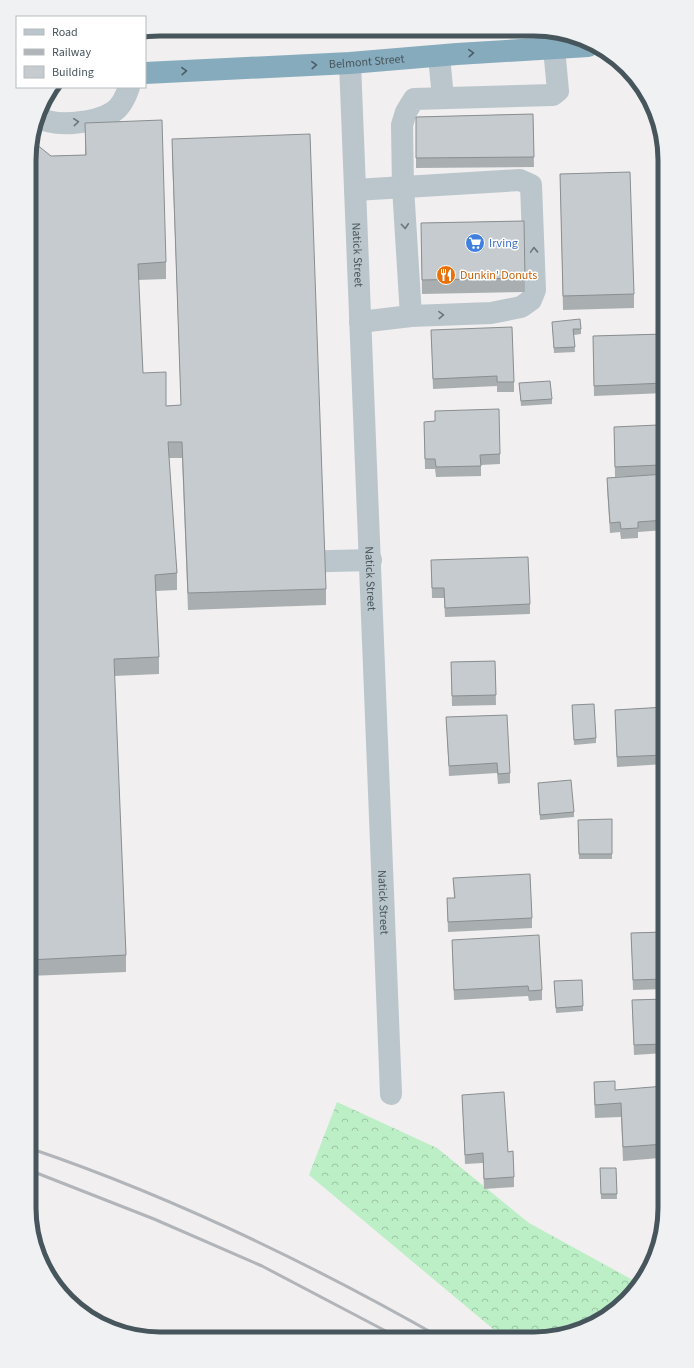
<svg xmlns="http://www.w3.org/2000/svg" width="694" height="1368" font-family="'Source Sans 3',sans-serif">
  <defs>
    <pattern id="forest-crowns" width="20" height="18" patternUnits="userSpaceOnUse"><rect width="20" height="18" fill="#bdefc7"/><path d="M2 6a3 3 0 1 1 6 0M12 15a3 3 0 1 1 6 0" fill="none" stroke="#9bc4a5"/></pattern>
  </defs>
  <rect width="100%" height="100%" fill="#f1efef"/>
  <path fill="url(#forest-crowns)" d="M337,1102L437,1148L529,1223L640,1284L638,1288C628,1297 618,1310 606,1317C576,1336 540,1339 505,1339L309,1175Z"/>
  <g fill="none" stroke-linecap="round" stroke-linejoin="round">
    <g stroke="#bac6cc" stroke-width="22">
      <path d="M439,56L443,98"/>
      <path id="s1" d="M350,63L391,1094"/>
      <path d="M38,117C55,128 96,123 113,112C121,107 126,96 129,87"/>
      <path d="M355,190L520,180L531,185L535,290L531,300L521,307L491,313L411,316L360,322"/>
      <path d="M411,316L403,187L402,125L406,112L414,99L553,95L558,91L554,48"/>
      <path d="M294,562L371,560"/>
    </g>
    <path stroke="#86abbd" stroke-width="22" id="s2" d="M145,73L350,63L457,54L588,46"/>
    <g stroke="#b1b5b9" stroke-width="3">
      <path d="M29,1148C171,1196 313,1265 443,1339"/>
      <path d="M29,1170L154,1219L262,1266L401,1339"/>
    </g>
  </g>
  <g fill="#a9afb1">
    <path d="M533,114L534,167L416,168V117Z"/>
    <path d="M85,123L166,262V279L138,280L143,373L166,406L181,405L172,155V139L326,589V605L188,610L182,458H169L177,573V590L156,591L159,657V674L114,676L126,955V972L29,976L30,143L51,156L85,155Z"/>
    <path d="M560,174L634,294V308L563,310Z"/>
    <path d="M524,221L525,292L422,294L421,223Z"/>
    <path d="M552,322L581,329V334L574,335L575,352L554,353Z"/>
    <path d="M431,330L514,382V392H497V386L433,389Z"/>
    <path d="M665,334V393L594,396L593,336Z"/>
    <path d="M519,383L552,399V404L521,406Z"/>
    <path d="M435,411L500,454V464L481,465V476L436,477L435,469H425L424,422L435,421Z"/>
    <path d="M614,427L660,465V475L665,474V530L638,532V538L621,539L620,532L610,533L607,488V478L655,475L615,477Z"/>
    <path d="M431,560L530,604V614L445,617L444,598H432Z"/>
    <path d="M495,661L496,705L452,706L451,662Z"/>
    <path d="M572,705L596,738V743L574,745Z"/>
    <path d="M665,707V764L617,767L615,710Z"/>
    <path d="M446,717L510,773V783L498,784L497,773L449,776Z"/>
    <path d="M538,783L574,812V817L540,820Z"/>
    <path d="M612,819V859H579L578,820Z"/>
    <path d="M453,878L532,918V928L448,932L447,898H454Z"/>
    <path d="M665,932V989L633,990L631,933Z"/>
    <path d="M452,940L542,990V1000L529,1001L528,996L454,1000Z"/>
    <path d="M554,981L583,1006V1011L556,1013Z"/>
    <path d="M665,999V1070L664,1053L634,1055L632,1000Z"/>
    <path d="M594,1082L615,1090L665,1086V1216L663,1223L660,1158L623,1161L621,1117L595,1118L594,1096Z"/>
    <path d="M462,1095L508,1152L514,1177V1187L484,1189L483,1163L465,1164Z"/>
    <path d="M600,1168H616L617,1199H601Z"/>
  </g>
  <g fill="#c5cbce" stroke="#8a8e90">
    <path d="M533,114L534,157L416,158V117Z"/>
    <path d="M162,120L166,262L138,264L143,373L166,372V406L181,405L172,139L310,134L326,589L188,593L182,442H168L177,573L155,575L159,657L114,659L126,955L29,960L30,143L31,140L51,156L86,155L85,123Z"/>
    <path d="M630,172L634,294L563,296L560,174Z"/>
    <path d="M524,221L525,278L422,280L421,223Z"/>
    <path d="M580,319L581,329H573L575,347L554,348L552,322Z"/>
    <path d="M512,327L514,382H497V376L433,379L431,330Z"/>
    <path d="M665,334V383L594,386L593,336Z"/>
    <path d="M550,381L552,399L521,401L519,383Z"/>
    <path d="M499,409L500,454L480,455L481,466L436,467L435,459H425L424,422L435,421V411Z"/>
    <path d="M658,425L660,465L615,467L614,427Z"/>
    <path d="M665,474V520L638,522V528L621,529L620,522L610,523L607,478Z"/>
    <path d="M528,557L530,604L445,608L444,588H432L431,560Z"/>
    <path d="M495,661L496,695L452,696L451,662Z"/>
    <path d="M594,704L596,738L574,740L572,705Z"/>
    <path d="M665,707V755L617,757L615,710Z"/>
    <path d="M507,715L510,773L498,774L497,763L449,766L446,717Z"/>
    <path d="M571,780L574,812L540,815L538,783Z"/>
    <path d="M612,819V854H579L578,820Z"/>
    <path d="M530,874L532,918L448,922L447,898H455L453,878Z"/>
    <path d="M665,932V979L633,980L631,933Z"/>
    <path d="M539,935L542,990L529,991L528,986L454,990L452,940Z"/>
    <path d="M582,980L583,1006L556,1008L554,981Z"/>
    <path d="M665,999V1060L664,1044L634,1045L632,1000Z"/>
    <path d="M615,1081V1090L665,1086V1144L623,1147L621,1103L595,1105L594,1082Z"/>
    <path d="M504,1092L508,1152L513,1151L514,1177L484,1179L483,1153L465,1155L462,1095Z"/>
    <path d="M660,1154H665V1214H663Z"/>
    <path d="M600,1168H616L617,1194H601Z"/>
    <path d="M647,1269L648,1270L641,1282L639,1281Z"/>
  </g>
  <defs><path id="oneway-chevron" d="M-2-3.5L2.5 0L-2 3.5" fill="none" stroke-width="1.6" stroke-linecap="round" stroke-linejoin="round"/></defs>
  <g stroke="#4d5e66">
    <use href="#oneway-chevron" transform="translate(471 53) rotate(-4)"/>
    <use href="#oneway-chevron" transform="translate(314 65) rotate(-3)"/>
    <use href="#oneway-chevron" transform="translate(184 71) rotate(-2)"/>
  </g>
  <g stroke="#6a787e">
    <use href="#oneway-chevron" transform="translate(76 122) rotate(-5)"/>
    <use href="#oneway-chevron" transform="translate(405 226) rotate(86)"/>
    <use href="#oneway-chevron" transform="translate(534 250) rotate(-92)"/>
    <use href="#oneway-chevron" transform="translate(441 315) rotate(-2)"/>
  </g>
  <defs>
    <g id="supermarket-disc" transform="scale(1)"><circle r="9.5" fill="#3f7fe0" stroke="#fff"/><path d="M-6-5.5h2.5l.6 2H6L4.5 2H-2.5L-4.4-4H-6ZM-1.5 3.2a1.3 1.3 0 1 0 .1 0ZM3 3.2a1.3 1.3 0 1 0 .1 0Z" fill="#fff"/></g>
    <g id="restaurant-disc" transform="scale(1)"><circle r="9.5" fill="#e8710a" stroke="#fff"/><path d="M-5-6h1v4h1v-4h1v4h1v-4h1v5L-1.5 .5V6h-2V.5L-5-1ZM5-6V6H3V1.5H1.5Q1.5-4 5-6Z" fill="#fff"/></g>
  </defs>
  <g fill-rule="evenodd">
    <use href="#supermarket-disc" x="475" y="243"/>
    <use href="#restaurant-disc" x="446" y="275"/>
  </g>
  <g text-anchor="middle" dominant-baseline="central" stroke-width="3" stroke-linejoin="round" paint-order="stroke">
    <g font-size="12" fill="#47565c" stroke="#fff">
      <text stroke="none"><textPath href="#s2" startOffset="222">Belmont Street</textPath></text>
      <text stroke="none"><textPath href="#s1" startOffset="192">Natick Street</textPath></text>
      <text stroke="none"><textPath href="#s1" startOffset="516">Natick Street</textPath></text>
      <text stroke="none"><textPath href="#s1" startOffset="840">Natick Street</textPath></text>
    </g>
    <g font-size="12" fill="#366cbe" stroke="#fff" text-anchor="start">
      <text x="489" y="243">Irving</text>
    </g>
    <g font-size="12" fill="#c56008" stroke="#fff" text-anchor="start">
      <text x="460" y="275">Dunkin' Donuts</text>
    </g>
  </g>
  <path d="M0 0H694V1368H0ZM160 36H534A124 124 0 0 1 658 160V1208A124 124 0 0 1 534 1332H160A124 124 0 0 1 36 1208V160A124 124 0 0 1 160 36Z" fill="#f0f1f2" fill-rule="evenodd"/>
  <path fill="none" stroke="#47565c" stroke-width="5" d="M160 36H534A124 124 0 0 1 658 160V1208A124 124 0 0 1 534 1332H160A124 124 0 0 1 36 1208V160A124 124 0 0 1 160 36Z"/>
  <rect x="16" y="16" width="130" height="72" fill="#ffffff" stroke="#b5bbbe"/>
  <rect x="24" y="29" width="20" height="6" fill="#bac6cc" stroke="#b5bbbe"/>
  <text x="52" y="36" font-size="12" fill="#47565c">Road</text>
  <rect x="24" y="49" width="20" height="6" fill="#b1b5b9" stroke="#b5bbbe"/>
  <text x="52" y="56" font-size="12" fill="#47565c">Railway</text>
  <rect x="24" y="66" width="20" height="12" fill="#c5cbce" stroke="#b5bbbe"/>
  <text x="52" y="76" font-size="12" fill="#47565c">Building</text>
</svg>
